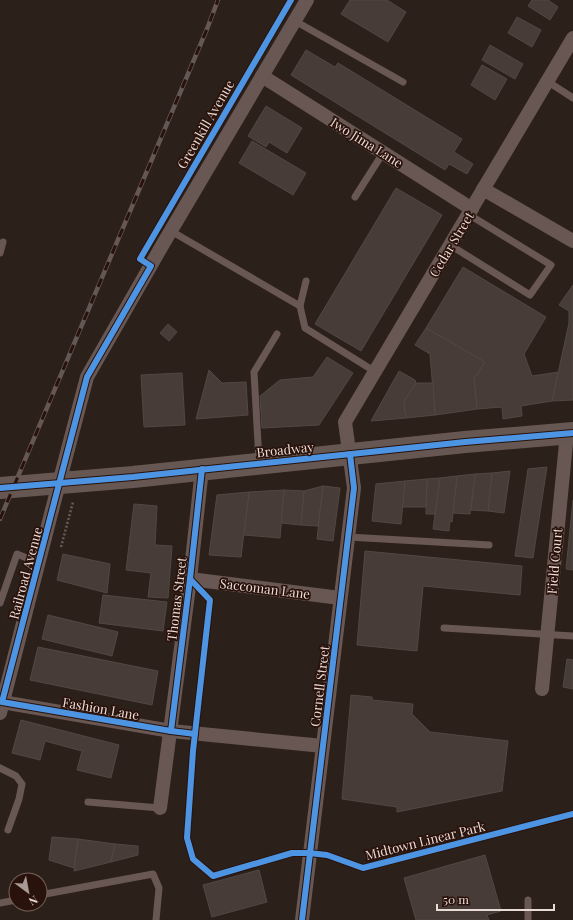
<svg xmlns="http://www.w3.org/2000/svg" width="573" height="920" font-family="'Playfair Display',serif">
  <rect width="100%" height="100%" fill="#2c201b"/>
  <g fill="#473c38" stroke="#524843">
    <path d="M350,0H387L406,12L388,42L341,14Z"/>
    <path d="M532,0H548L558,7L550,20L528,6Z"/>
    <path d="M517,17L541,30L532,47L508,33Z"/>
    <path d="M490,45L523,64L515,79L482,60Z"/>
    <path d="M306,50L335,67L338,63L462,139L454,152L473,164L467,174L449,164L445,170L291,75Z"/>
    <path d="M482,65L507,79L495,100L471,85Z"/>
    <path d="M266,106L302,128L287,153L269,142L266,147L248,136Z"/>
    <path d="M252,141L306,173L293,195L239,163Z"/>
    <path d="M396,188L442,215L361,351L315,324Z"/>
    <path d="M463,267L546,317L524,354L532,376L559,372L552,401L521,406L522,416L503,419L502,407L477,409L474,379L485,362L426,328Z"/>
    <path d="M573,285V400L552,401L569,323V311L559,305Z"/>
    <path d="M168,324L177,332L169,341L160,333Z"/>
    <path d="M426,328L485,362L474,379L477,409L435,415L430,354L415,345Z"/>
    <path d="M327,357L353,373L319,425L262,428L260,396L280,380L313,377Z"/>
    <path d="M209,370L222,383L246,382L248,415L196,419Z"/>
    <path d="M399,371L415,380L416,383L404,401L406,418L371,421Z"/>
    <path d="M182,373L185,425L144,427L141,375Z"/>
    <path d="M416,383H433L435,415L406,418L404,401Z"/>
    <path d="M547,467L533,558L515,556L528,469Z"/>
    <path d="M510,471L504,513L488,511L492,473Z"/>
    <path d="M492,473L488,511L471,510L475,474Z"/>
    <path d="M475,474L470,514L453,513L457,476Z"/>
    <path d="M457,476L452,522L450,521L449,531L433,529L440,478Z"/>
    <path d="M440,478L435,514H426L427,479Z"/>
    <path d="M427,479L426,507H402L405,481Z"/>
    <path d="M405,481L401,524L372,521L376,484Z"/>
    <path d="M323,486L318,526L301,525L304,491Z"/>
    <path d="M323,486L340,488L333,541L317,539Z"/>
    <path d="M284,490L304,491L301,525L281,523Z"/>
    <path d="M284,490L280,538L244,535L249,492Z"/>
    <path d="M249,492L241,557L209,555L217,495Z"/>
    <path d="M573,500V570L566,569Z"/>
    <path d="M134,504L157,506L155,545L172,546L168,598L148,597L151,573L126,570Z"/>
    <path d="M365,551L522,566L520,595L423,586L417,651L357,645Z"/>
    <path d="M63,554L110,564L107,593L57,580Z"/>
    <path d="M103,595L167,602L163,631L99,623Z"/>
    <path d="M48,615L118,632L112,656L42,639Z"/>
    <path d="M38,647L158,671L152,705L30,680Z"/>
    <path d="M567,659L573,660V689L563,687Z"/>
    <path d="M351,695L372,697V700L413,704L412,714L430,732L508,741L502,791L397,812V807L342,799Z"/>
    <path d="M21,720L119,745L111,778L77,770L82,751L45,741L40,760L12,753Z"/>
    <path d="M52,837L78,839L74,868L49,860Z"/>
    <path d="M78,839L115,844L111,862L74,871Z"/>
    <path d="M115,844L138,846V855L111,862Z"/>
    <path d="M485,855L501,911L487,915L489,920H416L404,878Z"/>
    <path d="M259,870L267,902L212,917L203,885Z"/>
  </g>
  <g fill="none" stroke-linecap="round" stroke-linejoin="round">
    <path stroke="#6a5c58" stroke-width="2.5" stroke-dasharray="2 2" stroke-linecap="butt" d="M61,547L73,502"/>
    <g stroke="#685752" stroke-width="7">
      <path d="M295,21L403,82"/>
      <path d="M547,81L573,98"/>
      <path d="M355,197L383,153"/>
      <path d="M171,231L300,306"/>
      <path d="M450,245L530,295L551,265L468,214"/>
      <path d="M0,253L3,242"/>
      <path d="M306,281L300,306L305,328L374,371"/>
      <path d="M259,461L254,372L277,334"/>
      <path d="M348,537L489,545"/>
      <path d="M0,603L17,554L39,563"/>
      <path d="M444,628L573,636"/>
      <path d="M0,768L16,776L22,784L19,799L8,830"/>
      <path d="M88,802L160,808"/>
      <path d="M40,895L153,874L159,888L156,920"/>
      <path d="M528,900V920"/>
      <path d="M0,903L16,900"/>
    </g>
    <g stroke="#685752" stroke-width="14">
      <path d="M262,76L472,209"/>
      <path d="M483,189L573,241"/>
      <path d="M68,449L87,377L163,244L307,0"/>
      <path d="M190,579L340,598"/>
      <path d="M542,689L567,433"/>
      <path d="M2,702L171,731L323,746"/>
      <path d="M0,713L52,510"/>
      <path d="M160,808L190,579L202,469"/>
      <path d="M302,920L354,488L345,422L573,38"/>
    </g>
    <path stroke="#665752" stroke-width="22" d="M0,488L133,477L465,442L573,433"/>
    <g stroke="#655854" stroke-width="4.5">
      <path id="rail" d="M0,519L207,29L218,0"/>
    </g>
    <use href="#rail" stroke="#29120b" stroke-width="3" stroke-dasharray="9" stroke-linecap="butt"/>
    <path stroke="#685752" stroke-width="14" d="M52,510L68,449"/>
    <g stroke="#29120b" stroke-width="8">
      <g id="cycleway">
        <path d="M0,488L133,477L465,442L573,433"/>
        <path d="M190,579L210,600L193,751L187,838L193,859L213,876L292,853H309L327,855L363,868L573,814"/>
        <path d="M171,731L190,579L202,469"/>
        <path d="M195,734L171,731L2,702L87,377L151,266L140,259L291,0"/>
        <path d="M302,920L354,488L350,454"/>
      </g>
    </g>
    <use href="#cycleway" stroke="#4d94e3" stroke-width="6"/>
  </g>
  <g text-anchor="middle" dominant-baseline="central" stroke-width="3.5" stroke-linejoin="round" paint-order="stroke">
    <g font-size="13" fill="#ebdbd5" stroke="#29120b">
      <text transform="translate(205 124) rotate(-60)">Greenkill Avenue</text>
      <text transform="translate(367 142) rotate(32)">Iwo Jima Lane</text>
      <text transform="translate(451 244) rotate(-59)">Cedar Street</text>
      <text transform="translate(285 449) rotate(-6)">Broadway</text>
      <text transform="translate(554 561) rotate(-85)">Field Court</text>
      <text transform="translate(25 573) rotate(-75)">Railroad Avenue</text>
      <text transform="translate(265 588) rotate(7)">Saccoman Lane</text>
      <text transform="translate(176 599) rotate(-83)">Thomas Street</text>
      <text transform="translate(319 686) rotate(-83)">Cornell Street</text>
      <text transform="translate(101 708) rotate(10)">Fashion Lane</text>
      <text transform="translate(425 840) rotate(-14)">Midtown Linear Park</text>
    </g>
  </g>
  <g transform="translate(28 892) rotate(148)"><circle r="19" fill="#29120b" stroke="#77625c"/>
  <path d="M0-3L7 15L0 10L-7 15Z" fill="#a89a94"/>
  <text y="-6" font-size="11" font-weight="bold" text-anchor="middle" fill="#ebdbd5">N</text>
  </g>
  <path d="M437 904v6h117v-6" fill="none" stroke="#ebdbd5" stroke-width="2"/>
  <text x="443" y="904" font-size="12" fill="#ebdbd5" stroke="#29120b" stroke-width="3" paint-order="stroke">50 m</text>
</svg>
